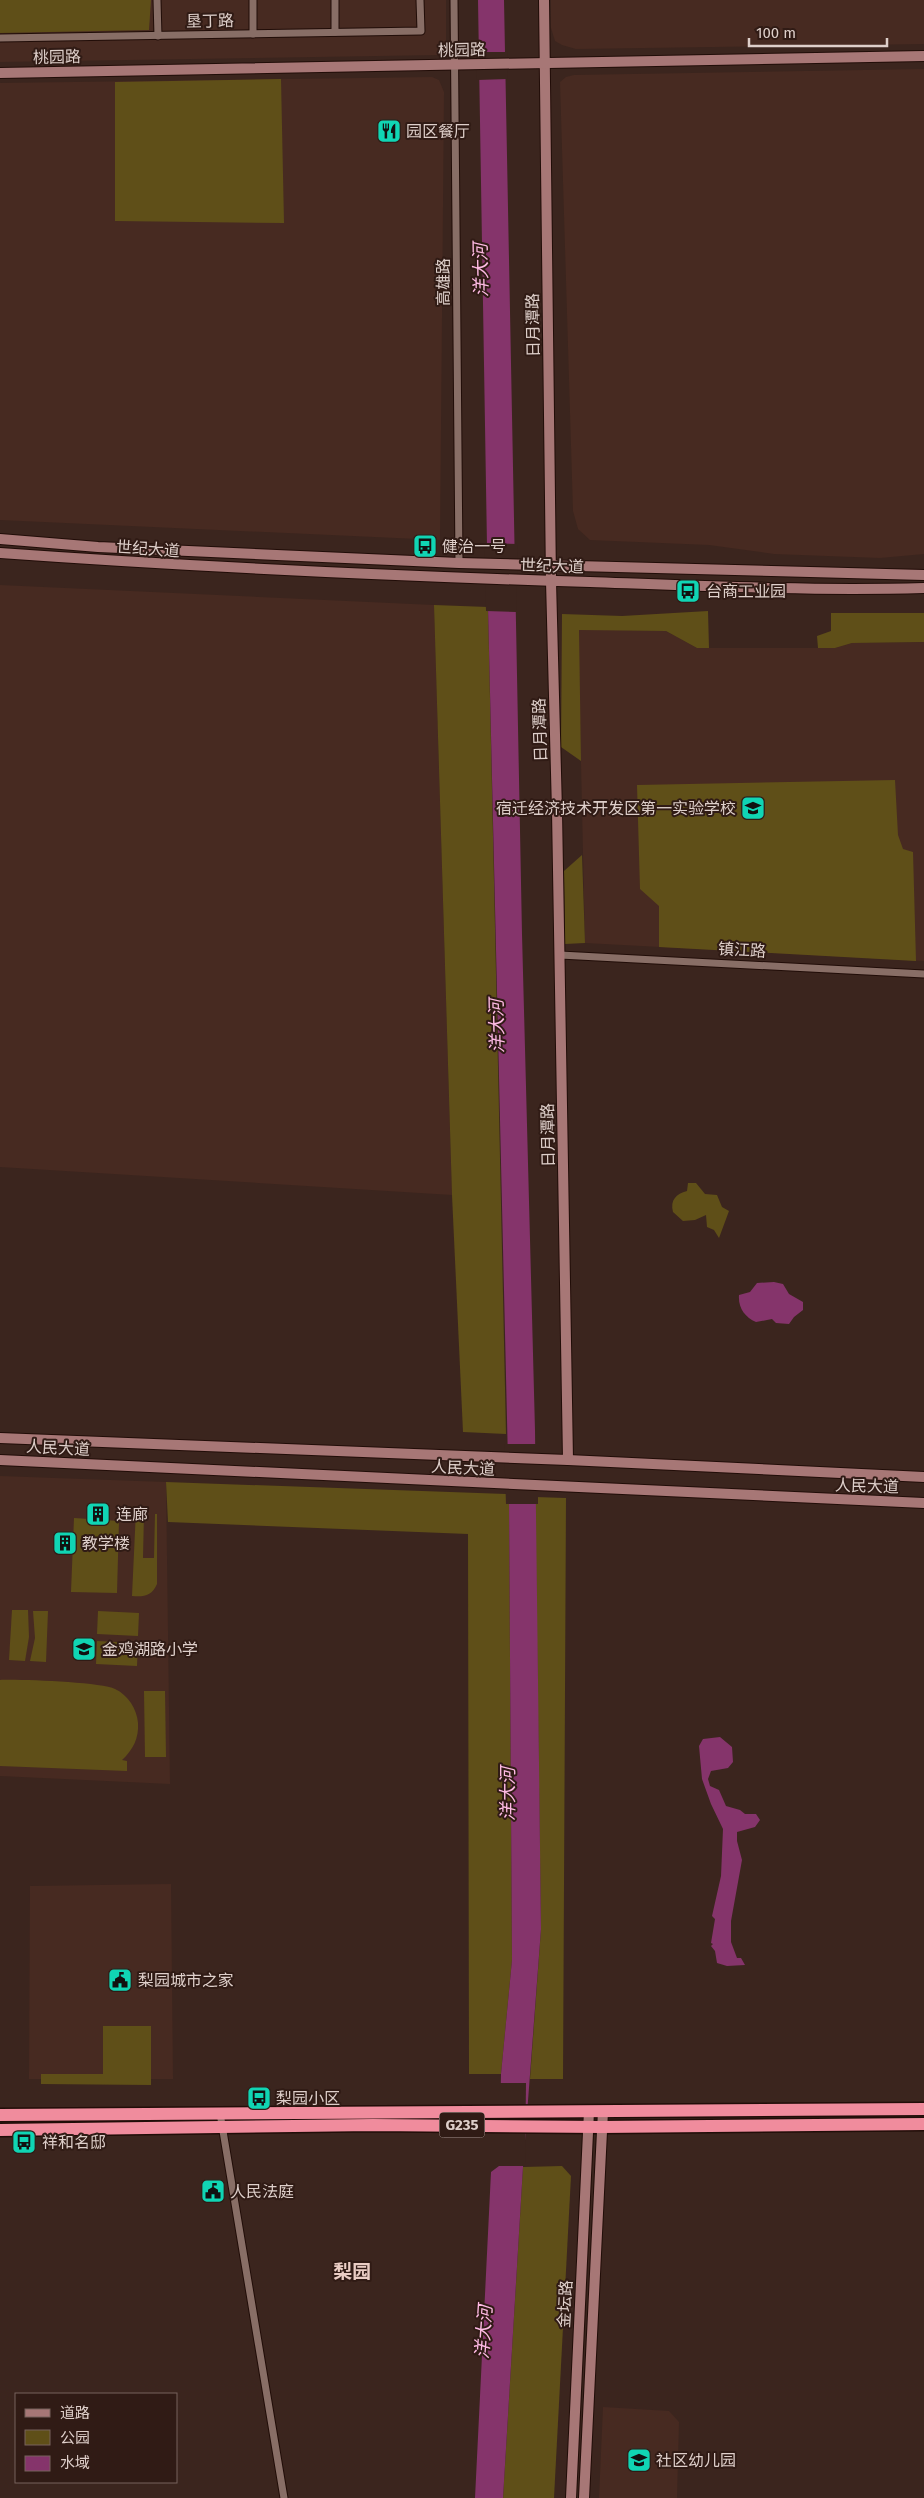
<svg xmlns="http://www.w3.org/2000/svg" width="924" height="2498" font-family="'Fira Sans','Noto Sans SC',sans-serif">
  <rect width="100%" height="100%" fill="#3b251e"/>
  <g fill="#472a21">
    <path d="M0,0H446V50L440,55L0,62Z"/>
    <path d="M551,0H924V44L576,49L562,45L555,41L551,28Z"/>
    <path d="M924,69V554L880,558L774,554L709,545L590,540L578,529L573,511L560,82L566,77L574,75Z"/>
    <path d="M432,77L439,80L444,92L440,540L0,520V83Z"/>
    <path d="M0,585L434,605L452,1195L0,1167Z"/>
    <path d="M578,629L666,631L697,648H835L852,643L924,642V961L585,943Z"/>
    <path d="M0,1476L166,1482L170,1784L0,1776Z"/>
    <path d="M171,1884L173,2079H29L30,1886Z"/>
    <path d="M603,2407L669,2411L679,2422L677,2498H599Z"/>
  </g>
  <g fill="#5f4f18">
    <path d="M0,0H151L149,30L0,33Z"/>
    <path d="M281,79L284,223L115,221V82Z"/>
    <path d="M434,605L488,607L506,1434L463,1432L452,1195Z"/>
    <path d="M708,611L709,648H697L666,631L579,630L581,761L561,747L562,614L622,616Z"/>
    <path d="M831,613H924V642L852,643L835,648H818L817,636L831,631Z"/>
    <path d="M895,780L898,835L903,849L913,852L916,961L659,947V906L640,889L637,785Z"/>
    <path d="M582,855L585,943L565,944L564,871Z"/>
    <path d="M688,1183H696L705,1194L717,1195L722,1207L729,1211L719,1238L714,1230L707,1227L706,1215L695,1220L683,1221L673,1212C670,1200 676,1194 687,1191Z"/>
    <path d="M166,1482L506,1494L509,1504L512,1960L501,2074H469L468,1534L168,1522Z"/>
    <path d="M535,1497L566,1498L563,2079H530L541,1929Z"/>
    <path d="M127,1506L137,1507L144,1513L143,1558H154L155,1514H157V1584C152,1596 144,1597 132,1596L136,1510L127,1509Z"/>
    <path d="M74,1518L119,1521L117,1593L71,1592Z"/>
    <path d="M12,1610H28L29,1637L25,1661L9,1660Z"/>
    <path d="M33,1611H48L46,1662L30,1661L35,1638Z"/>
    <path d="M98,1611L139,1613L138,1636L97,1634Z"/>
    <path d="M97,1641L138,1643L137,1666L96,1664Z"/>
    <path d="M0,1680C18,1679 101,1682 115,1689C128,1695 137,1709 138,1723C139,1738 133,1750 122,1760L127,1761V1771L0,1766Z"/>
    <path d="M144,1691H165L166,1757H145Z"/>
    <path d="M103,2026H151V2085L41,2084V2074H103Z"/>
    <path d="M562,2166L571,2176L554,2498H503L523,2167Z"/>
  </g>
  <g fill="#85346b">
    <path d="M478,0H504L522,934L535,1430L541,1929L523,2167L503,2498H475L491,2172L499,2166L501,2074L512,1960L509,1504L488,607Z"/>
    <path d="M774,1282L783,1284L789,1294L803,1302V1310L794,1317L789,1324L776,1323L772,1319L756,1322C745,1317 738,1308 739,1295L750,1292L757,1283Z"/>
    <path d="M720,1737L732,1747L733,1762L728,1768L711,1771L708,1779L710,1786L719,1790L726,1806L740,1810L745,1814H756L760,1820L755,1827L737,1832V1841L742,1860L731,1921V1942L737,1958H741L745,1965L727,1966L717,1963L715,1951L711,1946L713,1944L711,1943L715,1919L712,1916L721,1876L723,1829L711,1804L702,1779L699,1746L703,1739Z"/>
  </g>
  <g fill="#3b251e">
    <path d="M476,52H507L508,79L477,80Z"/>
    <path d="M484,543L518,544L516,612L486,611Z"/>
    <path d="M504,1444H538V1504H506Z"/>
    <path d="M499,2083H526L525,2166H499Z"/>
  </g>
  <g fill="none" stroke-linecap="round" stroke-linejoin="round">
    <g stroke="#210d08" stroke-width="9">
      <g id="street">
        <path d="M157,0L158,36"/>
        <path d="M253,0V34"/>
        <path d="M335,0V32"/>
        <path d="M454,0L459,563"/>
        <path d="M0,38L421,31L420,0"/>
        <path d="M560,955L924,974"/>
        <path d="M220,2113L284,2498"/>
      </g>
    </g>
    <g stroke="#210d08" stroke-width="12">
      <g id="secondary">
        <path d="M544,0L551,581L557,811L568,1460"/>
        <path d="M0,73L924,56"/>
        <path d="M0,539L98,547L459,563L924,575"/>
        <path d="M0,553C196,567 393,576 590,582C701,586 812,591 924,588"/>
        <path d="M0,1438L568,1460L924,1477"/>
        <path d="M0,1460L924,1503"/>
        <path d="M571,2498L589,2111"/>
        <path d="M584,2498L603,2111"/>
      </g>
    </g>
    <g stroke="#210d08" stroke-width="15">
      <g id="highway">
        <path d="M0,2115L924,2109"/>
        <path d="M0,2130L373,2125L601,2127L924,2124"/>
      </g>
    </g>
    <use href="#street" stroke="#886e66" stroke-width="7"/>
    <use href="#secondary" stroke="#a77776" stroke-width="10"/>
    <use href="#highway" stroke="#f08c9d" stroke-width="12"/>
  </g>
  <defs>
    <g id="restaurant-square" transform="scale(1.25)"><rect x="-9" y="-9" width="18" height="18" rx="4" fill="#10d5b4" stroke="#301b15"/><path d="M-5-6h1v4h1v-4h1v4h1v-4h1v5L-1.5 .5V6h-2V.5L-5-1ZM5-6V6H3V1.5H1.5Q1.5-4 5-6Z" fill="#111"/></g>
    <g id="bus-square" transform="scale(1.25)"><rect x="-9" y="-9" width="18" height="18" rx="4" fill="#10d5b4" stroke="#301b15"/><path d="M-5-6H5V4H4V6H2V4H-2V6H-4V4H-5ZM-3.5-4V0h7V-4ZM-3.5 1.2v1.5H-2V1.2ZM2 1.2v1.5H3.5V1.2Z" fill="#111"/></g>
    <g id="school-square" transform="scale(1.25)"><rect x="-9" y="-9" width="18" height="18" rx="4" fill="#10d5b4" stroke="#301b15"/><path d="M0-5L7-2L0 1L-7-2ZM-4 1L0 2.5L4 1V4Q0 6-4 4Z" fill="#111"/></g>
    <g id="building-square" transform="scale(1.25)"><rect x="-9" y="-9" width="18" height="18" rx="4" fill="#10d5b4" stroke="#301b15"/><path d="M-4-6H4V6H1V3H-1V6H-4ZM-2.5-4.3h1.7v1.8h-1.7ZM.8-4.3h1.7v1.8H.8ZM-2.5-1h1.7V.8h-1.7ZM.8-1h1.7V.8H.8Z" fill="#111"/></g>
    <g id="civic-square" transform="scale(1.25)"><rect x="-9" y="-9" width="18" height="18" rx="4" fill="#10d5b4" stroke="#301b15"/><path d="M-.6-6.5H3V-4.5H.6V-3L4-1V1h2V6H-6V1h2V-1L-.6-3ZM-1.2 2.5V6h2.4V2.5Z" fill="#111"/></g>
  </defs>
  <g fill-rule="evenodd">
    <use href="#restaurant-square" x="389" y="131"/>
    <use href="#bus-square" x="425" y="546"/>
    <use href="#bus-square" x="688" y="591"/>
    <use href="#school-square" x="753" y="808"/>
    <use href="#building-square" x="98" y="1514"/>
    <use href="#building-square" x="65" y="1543"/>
    <use href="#school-square" x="84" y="1649"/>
    <use href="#civic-square" x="120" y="1980"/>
    <use href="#bus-square" x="259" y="2098"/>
    <use href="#bus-square" x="24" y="2142"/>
    <use href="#civic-square" x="213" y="2191"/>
    <use href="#school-square" x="639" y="2460"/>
  </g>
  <g text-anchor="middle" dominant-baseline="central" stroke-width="4" stroke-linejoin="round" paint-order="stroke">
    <rect fill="#301b15" stroke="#aa9994" stroke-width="1" x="439.5" y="2112.5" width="45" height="25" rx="4"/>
    <g font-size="15" font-weight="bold" fill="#decfca">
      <text x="462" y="2125">G235</text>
    </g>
    <g font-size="16" fill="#decfca" stroke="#301b15">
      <text transform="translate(210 21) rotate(-1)">垦丁路</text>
      <text transform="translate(462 50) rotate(-1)">桃园路</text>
      <text transform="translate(57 57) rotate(-1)">桃园路</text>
      <text transform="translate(443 282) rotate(-90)">高雄路</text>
      <text transform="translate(533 325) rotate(-91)">日月潭路</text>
      <text transform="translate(148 549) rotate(4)">世纪大道</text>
      <text transform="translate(552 566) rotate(2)">世纪大道</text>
      <text transform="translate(540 730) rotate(-92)">日月潭路</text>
      <text transform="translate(742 950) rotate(3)">镇江路</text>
      <text transform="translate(548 1135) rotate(-91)">日月潭路</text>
      <text transform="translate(58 1448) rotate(3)">人民大道</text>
      <text transform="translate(463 1468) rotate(3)">人民大道</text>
      <text transform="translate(867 1486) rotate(2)">人民大道</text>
      <text transform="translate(565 2304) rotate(-87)">金坛路</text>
    </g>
    <g font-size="16" fill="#decfca" stroke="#301b15" text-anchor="start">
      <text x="406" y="131">园区餐厅</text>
      <text x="442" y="546">健治一号</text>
      <text x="706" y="591">台商工业园</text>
      <text x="736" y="808" text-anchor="end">宿迁经济技术开发区第一实验学校</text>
      <text x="116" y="1514">连廊</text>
      <text x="82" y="1543">教学楼</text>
      <text x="102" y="1649">金鸡湖路小学</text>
      <text x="138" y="1980">梨园城市之家</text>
      <text x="276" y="2098">梨园小区</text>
      <text x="42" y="2142">祥和名邸</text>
      <text x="230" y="2191">人民法庭</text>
      <text x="656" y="2460">社区幼儿园</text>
    </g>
    <g font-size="18" font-style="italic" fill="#febae4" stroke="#301b15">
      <text transform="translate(481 270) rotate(-91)">洋大河</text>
      <text transform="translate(497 1026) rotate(-91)">洋大河</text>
      <text transform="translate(508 1794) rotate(-90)">洋大河</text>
      <text transform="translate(484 2332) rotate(-86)">洋大河</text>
    </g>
    <g font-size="19" font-weight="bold" fill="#eacdc4" stroke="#301b15">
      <text x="352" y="2271">梨园</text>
    </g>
  </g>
  <rect x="15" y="2393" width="162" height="90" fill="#301b15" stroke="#76635d"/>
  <rect x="25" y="2409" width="25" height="8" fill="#a77776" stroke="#76635d"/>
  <text x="60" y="2418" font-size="15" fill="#decfca">道路</text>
  <rect x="25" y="2430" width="25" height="15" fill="#5f4f18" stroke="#76635d"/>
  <text x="60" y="2443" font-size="15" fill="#decfca">公园</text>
  <rect x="25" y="2456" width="25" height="15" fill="#85346b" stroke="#76635d"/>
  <text x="60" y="2468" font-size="15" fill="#decfca">水域</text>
  <path d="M749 38v8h138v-8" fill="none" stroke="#decfca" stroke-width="2.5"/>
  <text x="756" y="38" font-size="15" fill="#decfca" stroke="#301b15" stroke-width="4" paint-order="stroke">100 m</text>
</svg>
